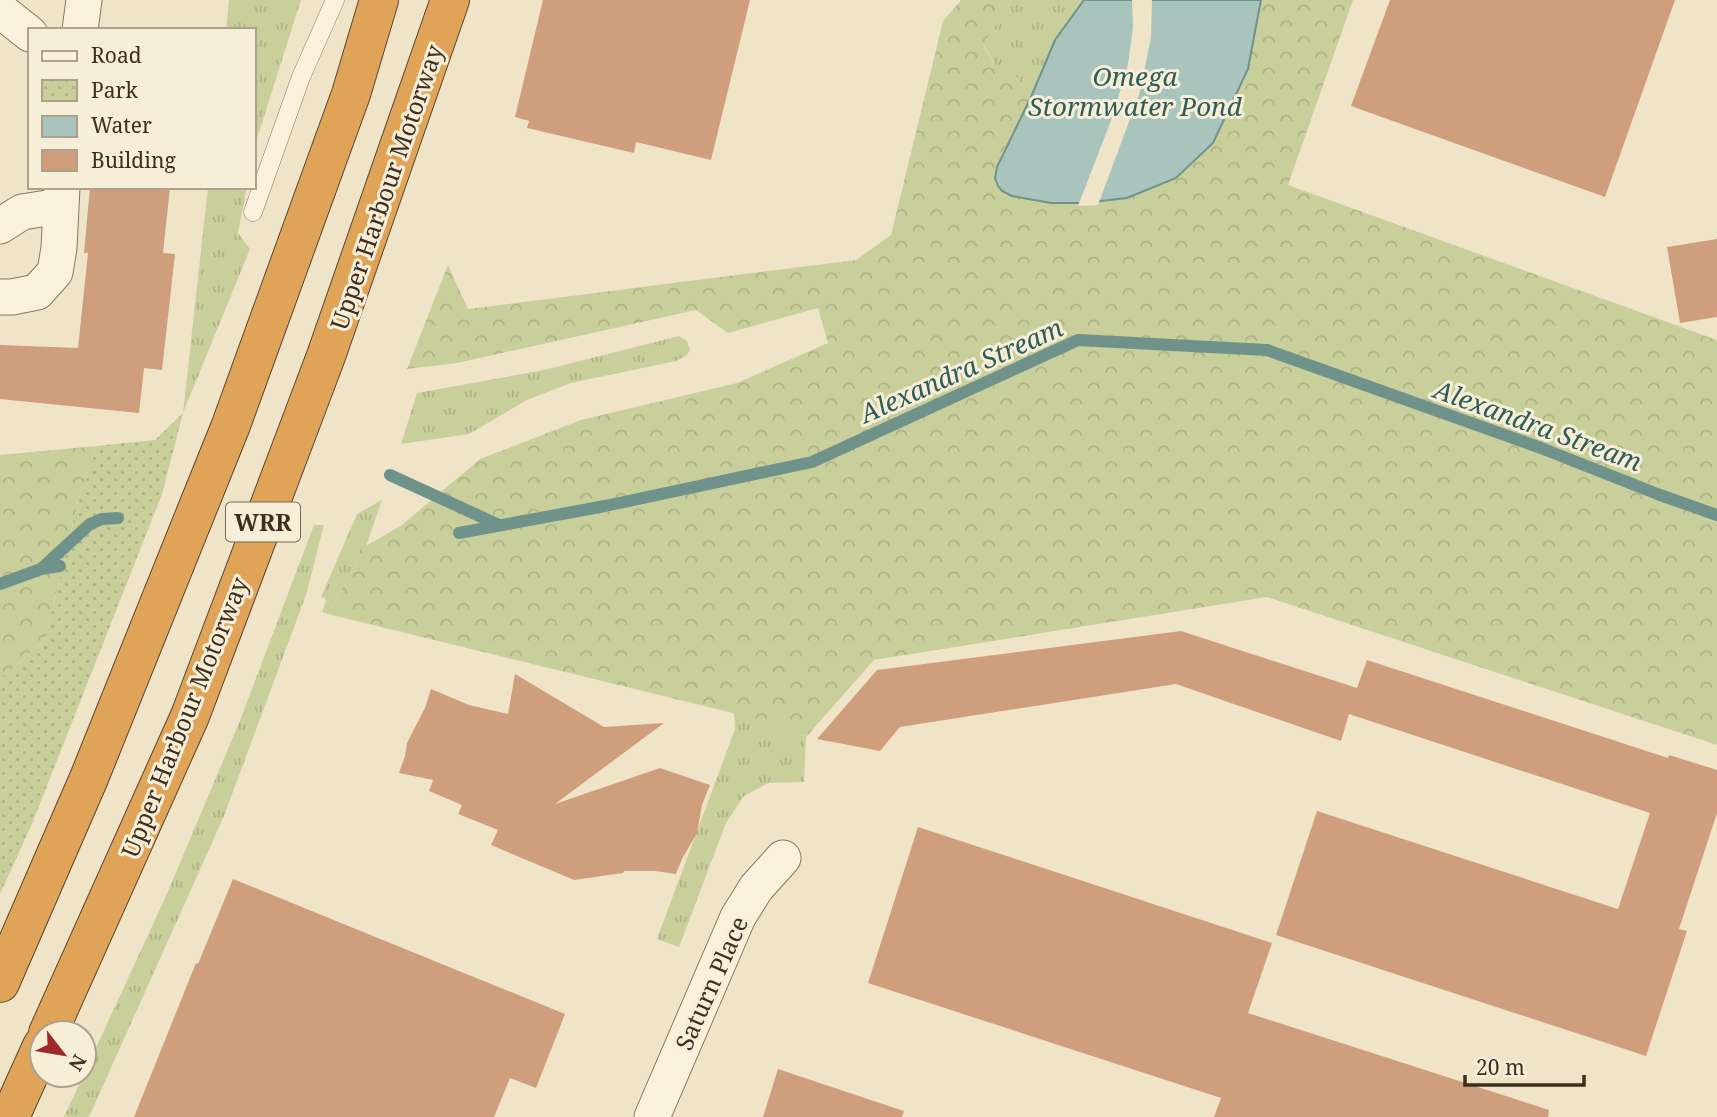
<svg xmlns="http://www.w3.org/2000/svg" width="1717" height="1117" font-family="'Noto Serif',serif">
  <defs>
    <pattern id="grass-tufts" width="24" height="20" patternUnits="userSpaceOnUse" patternTransform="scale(1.75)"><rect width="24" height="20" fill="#c9cf9b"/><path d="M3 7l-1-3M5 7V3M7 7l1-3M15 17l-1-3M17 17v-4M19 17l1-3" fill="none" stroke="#aeb285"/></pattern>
    <pattern id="forest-crowns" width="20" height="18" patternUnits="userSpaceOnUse" patternTransform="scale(1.75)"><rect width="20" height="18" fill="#c9cf9b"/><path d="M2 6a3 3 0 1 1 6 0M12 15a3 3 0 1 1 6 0" fill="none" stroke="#aeb285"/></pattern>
    <pattern id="park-dots" width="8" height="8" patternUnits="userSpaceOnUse" patternTransform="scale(1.75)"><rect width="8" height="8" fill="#c9cf9b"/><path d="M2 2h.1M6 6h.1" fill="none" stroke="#aeb285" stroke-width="1.8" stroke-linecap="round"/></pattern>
  </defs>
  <rect width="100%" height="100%" fill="#f0e4c8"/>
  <g fill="url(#grass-tufts)">
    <path d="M229,0H301L254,148V30H226Z"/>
    <path d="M1012,0H1084L1055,40L1031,97L1016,77L998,70L983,44Z"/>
    <path d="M208,187H247L238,233L250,249L183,413Z"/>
    <path d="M679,336L687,341L690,350L687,355L676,361L571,383L527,400L469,434L401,444L417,393L544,370Z"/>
    <path d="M382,500L366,546L328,614L322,612L326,601L325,598L321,597L357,514Z"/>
    <path d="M314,525H324L306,595L224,816L89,1117H64L166,896L239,723Z"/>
    <path d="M734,713L806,737L804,782L768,783L744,796L726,823L679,947L657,939L735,729Z"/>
  </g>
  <g fill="url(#forest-crowns)">
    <path d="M961,0H1012L983,45L998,70L1016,77L1031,97L997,167L995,178L998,186L1002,191L1012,196L1051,203L1176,178L1212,143L1248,69L1261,0H1353L1288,185L1717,340V745L1267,597L874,660L806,737L733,713L328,614L366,546L402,525L480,459L581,420L737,383L828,343L818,308L728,333L696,310L457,363L407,369L448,265L468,309L856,260L891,235L943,21Z"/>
    <path d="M96,446L78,502L45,640L0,679V455Z"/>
  </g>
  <path fill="url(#park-dots)" d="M183,413L162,494L32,824L0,894V679L45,640L78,502L96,446L155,440Z"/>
  <path fill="#a9c4bc" stroke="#6f938a" stroke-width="2" d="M1084,0H1261L1248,69L1213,143L1176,178L1127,198L1083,203H1051L1012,196L1002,191L998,186L995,178L997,167L1031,97L1055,40Z"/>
  <path fill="#f0e4c8" d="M1132,0H1152L1151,38L1139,95L1098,205L1078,206L1112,118L1107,115L1109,110L1114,112L1128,64L1133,27Z"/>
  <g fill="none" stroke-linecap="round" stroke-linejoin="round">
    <g stroke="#6f938a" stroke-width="12">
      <path d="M390,475L499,525"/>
      <path d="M459,533L605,506L812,462L1078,340L1267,350L1541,448L1660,495L1717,515"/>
      <path d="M41,569L90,524L102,519L118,518"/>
      <path d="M0,584L41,569L60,566"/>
    </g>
  </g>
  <g fill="#cf9f7d">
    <path d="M543,0H750L711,160L636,142L634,153L527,128L529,121L515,117Z"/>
    <path d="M1390,0H1675L1605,197L1351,106Z"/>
    <path d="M90,187H170L163,253L175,254L162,370L144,368L139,413L0,399V345L78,348L88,253H84Z"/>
    <path d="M1717,239V317L1680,323L1667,247Z"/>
    <path d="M1181,631L1357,688L1367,660L1668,758L1669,755L1717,770V813L1679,929L1687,931L1646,1056L1276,935L1317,811L1618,909L1650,813L1349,714L1341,741L1176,684L900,727L880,751L817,739L877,670Z"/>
    <path d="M515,674L604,727L664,723L555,804L660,768L710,785L702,805L697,833L682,859L676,874L655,871H624L623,873L574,880L491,845L498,830L458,814L462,805L429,791L433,780L399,773L405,756L407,743L425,708L431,689L469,705L508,714Z"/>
    <path d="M918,827L1272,943L1248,1013L1549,1110L1548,1117H1214L1221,1098L868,983Z"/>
    <path d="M233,879L565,1014L536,1088L510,1078L494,1117H134L196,963L198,964Z"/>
    <path d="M778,1069L904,1111L902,1117H763Z"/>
  </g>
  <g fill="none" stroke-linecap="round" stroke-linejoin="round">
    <g stroke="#8d765c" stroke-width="19">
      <path id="service" d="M253,212L301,77L335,0"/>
    </g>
    <g stroke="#8d765c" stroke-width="37">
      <g id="minor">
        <path d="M0,10L30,34"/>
        <path d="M80,30L84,0"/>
        <path d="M0,226L22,212L60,206"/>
        <path d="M0,297H12L37,292L55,272L59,248L62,187"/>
        <path d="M652,1117L738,917L756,888L783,858"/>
      </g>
    </g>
    <g stroke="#5b4430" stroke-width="40">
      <g id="motorway">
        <path d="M0,983L89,778L231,425L351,94L379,0"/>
        <path d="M48,1033L190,716L326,356L450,0"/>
        <path d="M10,1117L42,1046"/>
      </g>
    </g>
    <use href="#service" stroke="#faf1dc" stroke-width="18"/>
    <use href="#minor" stroke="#faf1dc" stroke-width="35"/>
    <use href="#motorway" stroke="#e0a458" stroke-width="38"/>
  </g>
  <g text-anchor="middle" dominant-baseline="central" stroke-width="6" stroke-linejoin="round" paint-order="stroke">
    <rect fill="#f7eed8" stroke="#756857" stroke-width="2" x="226" y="502.5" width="74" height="39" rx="5"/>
    <g font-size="23" font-weight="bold" fill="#3d2e20">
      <text x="263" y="522">WRR</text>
    </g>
    <g font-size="24" fill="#3d2e20" stroke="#f7eed8">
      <text transform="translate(386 187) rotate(-71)">Upper Harbour Motorway</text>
      <text transform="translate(184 717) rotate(-68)">Upper Harbour Motorway</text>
      <text transform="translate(711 983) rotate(-66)">Saturn Place</text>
    </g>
    <g font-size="26" font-style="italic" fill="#2f5d5a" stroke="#f7eed8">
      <text x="1135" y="76">Omega<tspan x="1135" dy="30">Stormwater Pond</tspan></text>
      <text transform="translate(961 370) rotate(-24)">Alexandra Stream</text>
      <text transform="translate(1538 425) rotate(20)">Alexandra Stream</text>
    </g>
  </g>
  <rect x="28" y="28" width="228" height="161" fill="#f7eed8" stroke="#ada18e" stroke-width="2"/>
  <rect x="42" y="51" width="35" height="10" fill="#faf1dc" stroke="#ada18e" stroke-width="2"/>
  <text x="91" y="63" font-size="21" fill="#3d2e20">Road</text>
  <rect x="42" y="80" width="35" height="21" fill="url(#park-dots)" stroke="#ada18e" stroke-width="2"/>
  <text x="91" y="98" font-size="21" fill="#3d2e20">Park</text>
  <rect x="42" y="116" width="35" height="21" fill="#a9c4bc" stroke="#ada18e" stroke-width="2"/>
  <text x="91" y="133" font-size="21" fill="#3d2e20">Water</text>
  <rect x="42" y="150" width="35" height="21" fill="#cf9f7d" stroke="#ada18e" stroke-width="2"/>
  <text x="91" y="168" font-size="21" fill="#3d2e20">Building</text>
  <g transform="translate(63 1054) rotate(121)"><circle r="33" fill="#f7eed8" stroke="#ada18e" stroke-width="2"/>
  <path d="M0-5L12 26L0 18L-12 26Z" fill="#9e2a2b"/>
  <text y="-10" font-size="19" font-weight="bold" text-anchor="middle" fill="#3d2e20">N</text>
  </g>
  <path d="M1465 1075v10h119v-10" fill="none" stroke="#3d2e20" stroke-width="3.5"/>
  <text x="1476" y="1075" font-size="21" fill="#3d2e20" stroke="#f7eed8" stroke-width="5" paint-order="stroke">20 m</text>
</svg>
